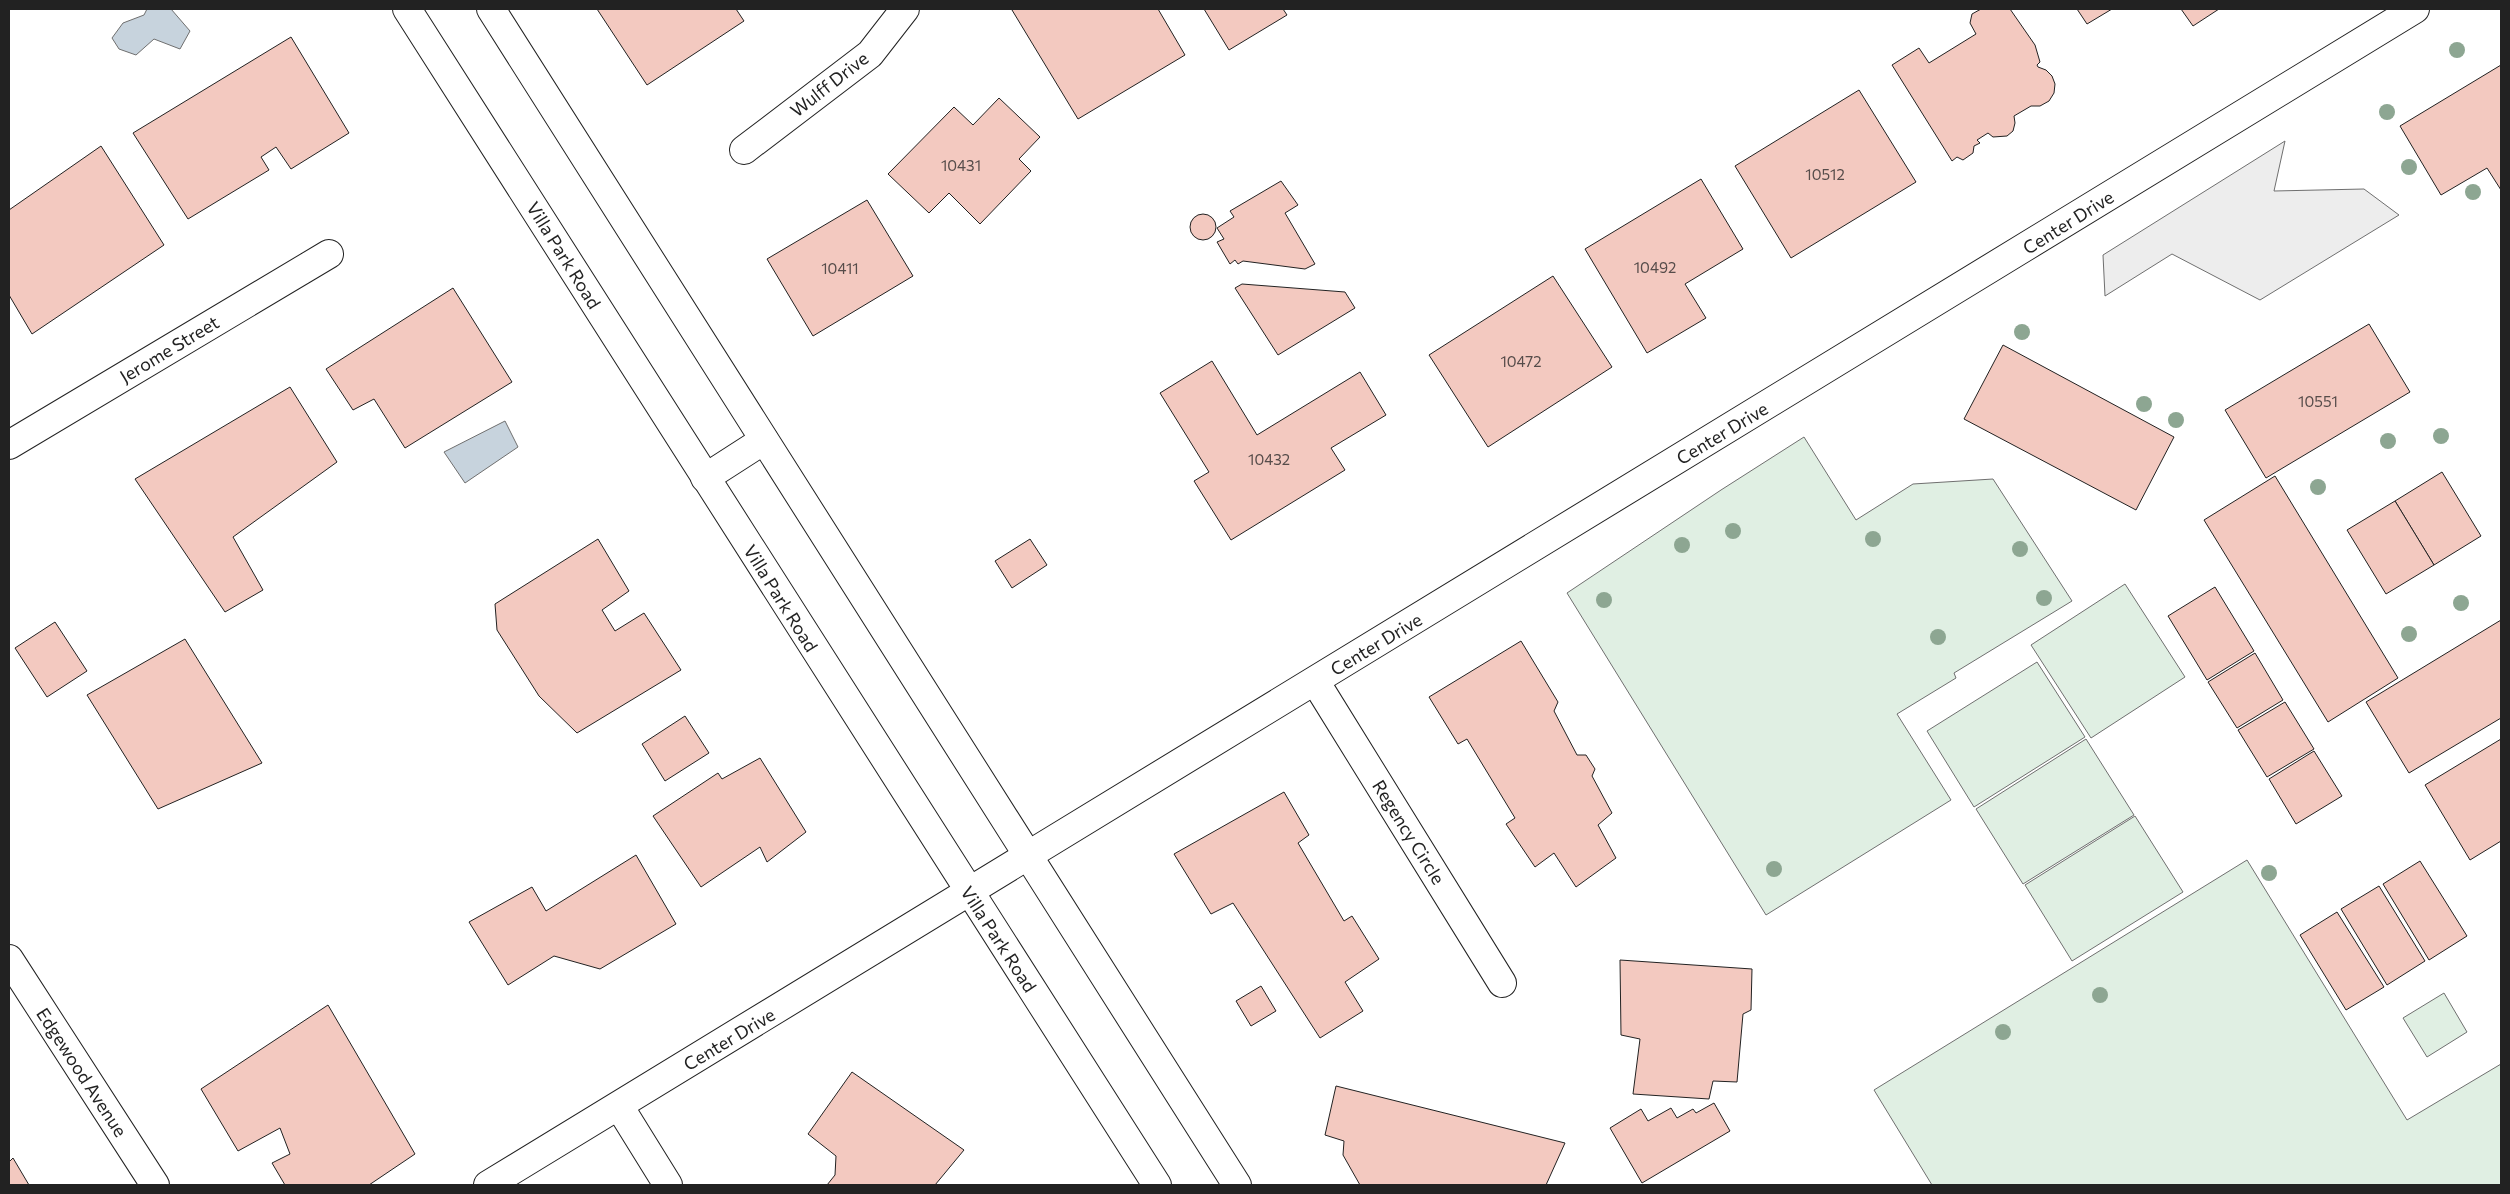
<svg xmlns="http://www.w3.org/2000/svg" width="2510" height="1194" font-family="Commissioner,sans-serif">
  <rect width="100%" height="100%" fill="#fff"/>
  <g fill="#e0efe3" stroke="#6f6f6f">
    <path d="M1804,437L1856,520L1913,484L1993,479L2072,601L1954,673L1956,678L1897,714L1951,800L1766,915L1567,593L1721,490Z"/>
    <path d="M2125,584L2185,677L2091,738L2031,645Z"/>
    <path d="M2037,662L2085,737L1974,807L1927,731Z"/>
    <path d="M2086,739L2134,815L2023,884L1976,809Z"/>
    <path d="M2135,816L2183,892L2072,961L2025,885Z"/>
    <path d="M2247,860L2407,1120L2501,1064V1185H1932L1874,1090Z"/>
    <path d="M2444,993L2467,1032L2427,1057L2403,1018Z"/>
  </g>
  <path fill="#ededed" stroke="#6f6f6f" d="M2285,141L2274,191L2364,189L2399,215L2260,300L2172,254L2105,296L2103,255Z"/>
  <g fill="#c7d3dd" stroke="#6f6f6f">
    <path d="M147,9H171L190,31L180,49L154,39L136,55L119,49L112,38L123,23L144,15Z"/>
    <path d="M505,421L518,447L465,483L444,452Z"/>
  </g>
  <g fill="#f3c9c0" stroke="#222">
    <path d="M597,9H736L744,21L647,85Z"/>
    <path d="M1014,9H1158L1185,55L1078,119L1012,10Z"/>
    <path d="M1204,9H1283L1287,15L1229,50Z"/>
    <path d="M1981,9H2010L2035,45L2040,62L2037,65L2038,67L2046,70L2052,76L2055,84L2054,93L2049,101L2040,106H2031L2014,116L2015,123L2013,131L2007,136L1993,137L1988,133L1977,140L1980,143L1974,146L1973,153L1963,160L1957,157L1952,161L1892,65L1919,48L1929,63L1976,34L1970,23L1972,14Z"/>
    <path d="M2077,9H2112L2087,24Z"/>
    <path d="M2181,9H2219L2193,26Z"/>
    <path d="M291,37L349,133L291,169L276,147L261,157L269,170L188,219L133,133Z"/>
    <path d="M2501,65V190L2487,168L2441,195L2400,126Z"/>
    <path d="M1859,90L1916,182L1791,258L1735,166Z"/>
    <path d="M999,98L1040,137L1019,159L1031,171L980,224L949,193L929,213L888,174L954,107L973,125Z"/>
    <path d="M101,146L164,245L32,334L9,295V210Z"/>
    <path d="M1701,179L1743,249L1685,284L1706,318L1647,353L1585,249Z"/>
    <path d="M1281,181L1298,205L1285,213L1315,264L1305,269L1243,261L1238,264L1235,260L1230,264L1217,242L1224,239L1217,228L1234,217L1230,211Z"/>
    <path d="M867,200L913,276L813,336L767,259Z"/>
    <circle cx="1203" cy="227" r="13"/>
    <path d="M1553,276L1612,367L1488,447L1429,355Z"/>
    <path d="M1242,284L1345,292L1355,308L1278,355L1235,288Z"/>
    <path d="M453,288L512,382L405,448L374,399L353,410L326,369Z"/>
    <path d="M2369,324L2410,392L2266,478L2225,410Z"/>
    <path d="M2003,345L2174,437L2136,510L1964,419Z"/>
    <path d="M1212,361L1257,435L1360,372L1386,415L1331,448L1345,470L1231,540L1194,481L1209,472L1160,393Z"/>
    <path d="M290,387L337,462L233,537L263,590L225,612L135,479Z"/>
    <path d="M2442,472L2481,536L2434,565L2395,501Z"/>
    <path d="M2275,476L2398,678L2328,722L2204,520Z"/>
    <path d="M2395,501L2434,565L2386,594L2347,530Z"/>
    <path d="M598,539L629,591L602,610L615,631L644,613L681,670L577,733L539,696L497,630L495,604Z"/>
    <path d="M1030,539L1047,565L1012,588L995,561Z"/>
    <path d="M2215,587L2254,651L2207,680L2168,616Z"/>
    <path d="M2501,620V718L2409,773L2366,702Z"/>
    <path d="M55,622L87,671L47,697L15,648Z"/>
    <path d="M185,639L262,763L158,809L87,695Z"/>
    <path d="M1521,641L1558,702L1554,711L1577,755H1586L1595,769L1592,776L1612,813L1598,825L1616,858L1576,887L1554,853L1535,867L1506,824L1515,818L1467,739L1458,744L1429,697Z"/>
    <path d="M2255,653L2283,700L2237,728L2208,682Z"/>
    <path d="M2285,702L2314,749L2267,777L2238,730Z"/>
    <path d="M685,716L709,753L665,781L642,744Z"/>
    <path d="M2501,739V841L2470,860L2425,785Z"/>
    <path d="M2314,751L2342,796L2296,824L2269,779Z"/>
    <path d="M760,758L806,832L767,862L760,847L701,887L653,816L718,773L722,779Z"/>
    <path d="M1284,792L1309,835L1298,843L1344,921L1352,916L1379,959L1345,982L1363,1011L1320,1038L1233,903L1211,914L1174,854Z"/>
    <path d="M636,855L676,924L600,969L554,956L508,985L469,922L532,887L546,911Z"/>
    <path d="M2420,861L2467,936L2429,960L2383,884Z"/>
    <path d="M2379,886L2425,961L2387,985L2341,909Z"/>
    <path d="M2337,912L2384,987L2346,1010L2300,935Z"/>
    <path d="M1620,960L1752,969L1751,1010L1743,1014L1737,1082L1713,1081L1709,1099L1633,1094L1640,1039L1621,1035Z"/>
    <path d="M1261,986L1276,1011L1251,1026L1236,1001Z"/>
    <path d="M328,1005L415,1154L369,1185H285L272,1163L290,1154L280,1128L238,1151L201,1089Z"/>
    <path d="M852,1072L964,1150L935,1185H827L835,1175L836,1156L808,1134Z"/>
    <path d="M1336,1086L1565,1143L1546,1185H1360L1343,1155L1344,1141L1325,1135Z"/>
    <path d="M1714,1103L1730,1131L1642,1183L1610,1128L1641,1109L1648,1121L1671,1108L1677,1118L1693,1109L1696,1113Z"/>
    <path d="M13,1158L29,1185H9V1162Z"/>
  </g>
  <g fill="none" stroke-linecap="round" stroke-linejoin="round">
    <g stroke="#222" stroke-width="30">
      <g id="minor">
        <path d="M744,150L870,54L905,9"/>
        <path d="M9,445L329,254"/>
        <path d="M1315,681L1502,983"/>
        <path d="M9,959L155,1185"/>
        <path d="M619,1106L668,1185"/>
      </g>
    </g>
    <g stroke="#222" stroke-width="30">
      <path id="tertiary" d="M488,1185L2415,9"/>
    </g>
    <g stroke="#222" stroke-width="30">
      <g id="primary">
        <path d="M407,9L1157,1185"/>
        <path d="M491,9L1237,1185"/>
        <path d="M705,478L764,440"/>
      </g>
    </g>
    <use href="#minor" stroke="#fff" stroke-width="28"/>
    <use href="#tertiary" stroke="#fff" stroke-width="28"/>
    <use href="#primary" stroke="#fff" stroke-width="28"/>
  </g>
  <g fill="#8da692">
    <circle cx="2457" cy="50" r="8"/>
    <circle cx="2387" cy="112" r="8"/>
    <circle cx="2409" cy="167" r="8"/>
    <circle cx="2473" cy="192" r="8"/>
    <circle cx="2022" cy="332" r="8"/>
    <circle cx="2144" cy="404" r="8"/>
    <circle cx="2176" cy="420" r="8"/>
    <circle cx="2441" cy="436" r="8"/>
    <circle cx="2388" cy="441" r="8"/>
    <circle cx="2318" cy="487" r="8"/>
    <circle cx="1733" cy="531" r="8"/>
    <circle cx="1873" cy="539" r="8"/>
    <circle cx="1682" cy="545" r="8"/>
    <circle cx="2020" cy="549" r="8"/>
    <circle cx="2044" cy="598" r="8"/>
    <circle cx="1604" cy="600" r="8"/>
    <circle cx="2461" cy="603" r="8"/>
    <circle cx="2409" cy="634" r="8"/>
    <circle cx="1938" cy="637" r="8"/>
    <circle cx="1774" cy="869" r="8"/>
    <circle cx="2269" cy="873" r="8"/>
    <circle cx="2100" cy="995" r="8"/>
    <circle cx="2003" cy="1032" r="8"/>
  </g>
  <g text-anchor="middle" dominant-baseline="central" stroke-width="4" stroke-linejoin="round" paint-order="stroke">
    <g font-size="15" fill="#564c4a">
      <text x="961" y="165">10431</text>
      <text x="1825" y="174">10512</text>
      <text x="1655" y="267">10492</text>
      <text x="840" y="268">10411</text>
      <text x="1521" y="361">10472</text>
      <text x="2318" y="401">10551</text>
      <text x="1269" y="459">10432</text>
    </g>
    <g font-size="18" fill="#222" stroke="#fff">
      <text transform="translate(829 84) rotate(-38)">Wulff Drive</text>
      <text transform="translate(2068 222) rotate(-32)">Center Drive</text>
      <text transform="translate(564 255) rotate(58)">Villa Park Road</text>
      <text transform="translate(169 349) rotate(-31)">Jerome Street</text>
      <text transform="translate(1722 433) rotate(-31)">Center Drive</text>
      <text transform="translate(781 598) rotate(58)">Villa Park Road</text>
      <text transform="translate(1376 644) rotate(-31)">Center Drive</text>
      <text transform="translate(1409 832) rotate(58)">Regency Circle</text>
      <text transform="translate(999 939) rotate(57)">Villa Park Road</text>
      <text transform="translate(729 1039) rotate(-31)">Center Drive</text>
      <text transform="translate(82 1072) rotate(57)">Edgewood Avenue</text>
    </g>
  </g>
  <rect width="2510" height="1194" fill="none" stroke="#222222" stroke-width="20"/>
</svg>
